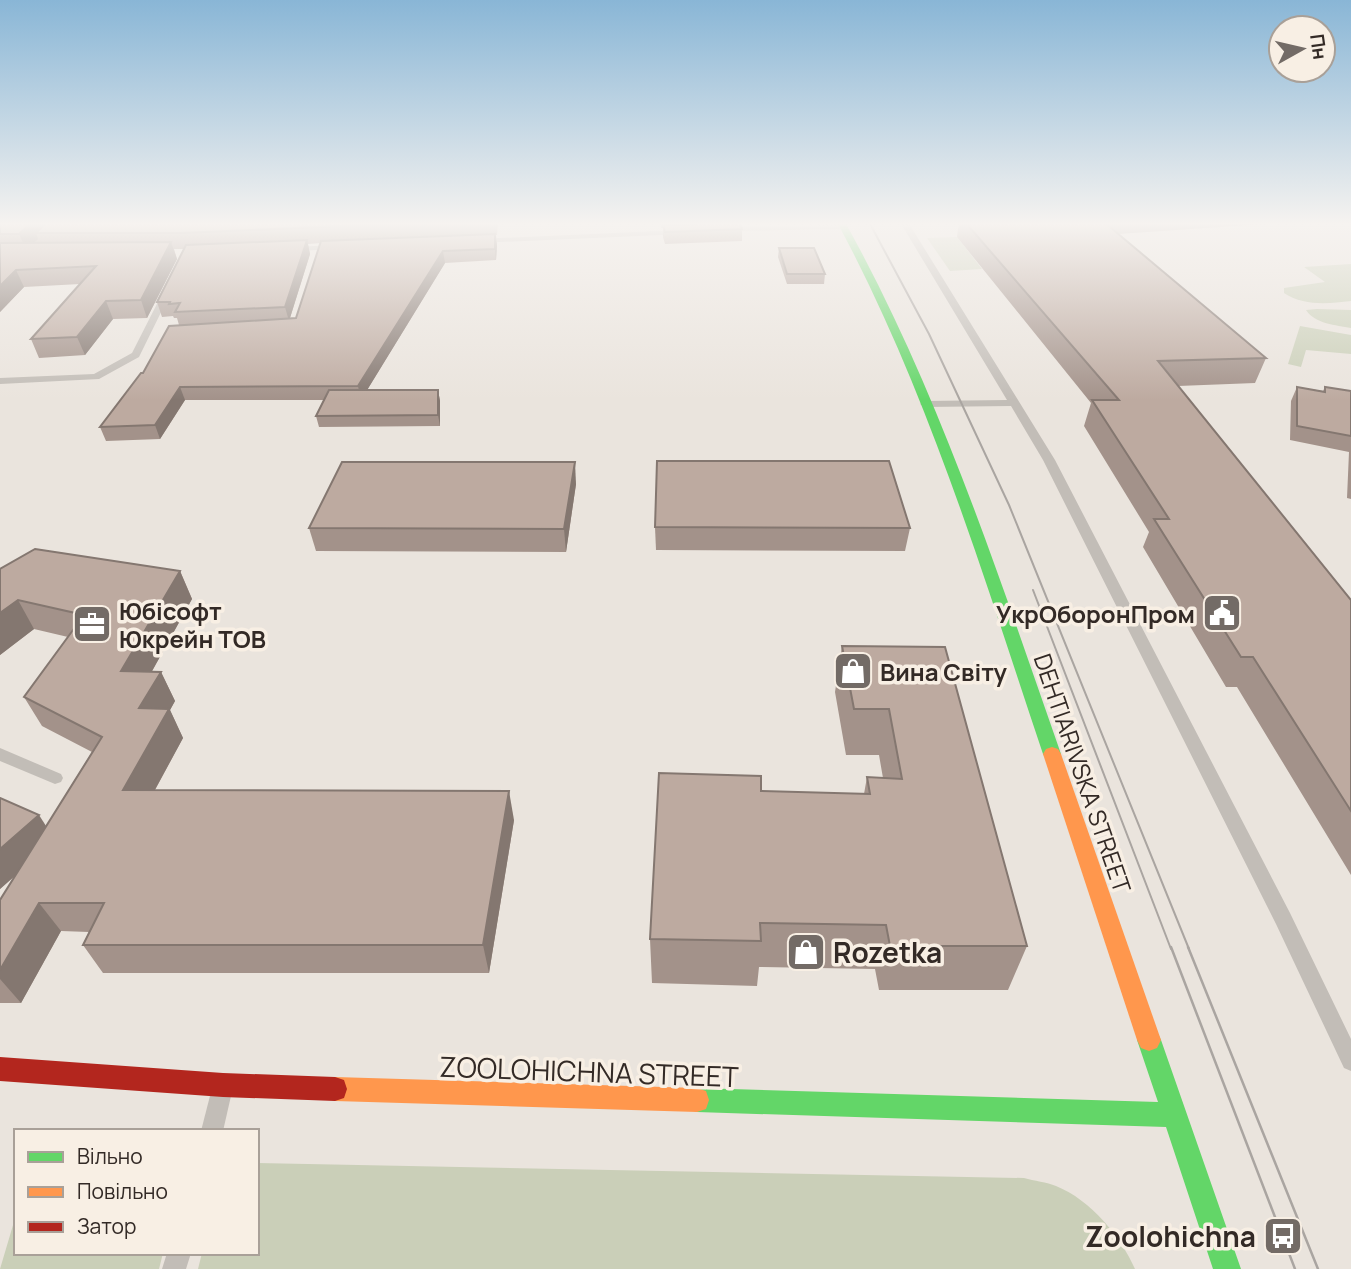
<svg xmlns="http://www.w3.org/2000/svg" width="1351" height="1269" font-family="Manrope,sans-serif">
  <rect width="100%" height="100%" fill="#eae4dd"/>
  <g fill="#cacfb8">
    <path d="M957,237L982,269L950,271L927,238Z"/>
    <path d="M1351,264V301C1327,304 1304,306 1284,293V288L1325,282L1304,267Z"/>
    <path d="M1317,309L1351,310V328C1336,325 1315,324 1306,310Z"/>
    <path d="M1300,326L1351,335V354L1306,350L1301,367L1288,364Z"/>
    <path d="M257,1163L1024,1178C1034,1181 1047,1182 1056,1186C1091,1200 1121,1237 1135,1269H198L202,1253H257Z"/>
    <path d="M16,1215V1253H163L159,1269H0Z"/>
  </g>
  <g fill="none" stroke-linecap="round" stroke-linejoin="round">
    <g fill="#c2bdb7" fill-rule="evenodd">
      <path d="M900,222H908L1055,460L1290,913L1351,1039V1071L1344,1068L1276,924L1043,460L1011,406L925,407L920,404L925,401L1007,400Z"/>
      <path d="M844,225H847V229L737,231L733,229L737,227Z"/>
      <path d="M681,230H684V234L477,243L473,241L477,239Z"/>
      <path d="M338,245L342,247L341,249L292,251L288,249L292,247Z"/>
      <path d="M167,289L171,292L139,357L99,379L0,384V378L94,374L132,353L163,292Z"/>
      <path d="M0,748L61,774L63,778L61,782L55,784L0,761Z"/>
      <path d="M220,1085L228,1088L231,1096L223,1131H201L212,1088Z"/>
      <path d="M167,1253H191L186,1269H162Z"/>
    </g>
    <g fill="#63d668" fill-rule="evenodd">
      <path d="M837,222H845C938,389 998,574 1061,754L1058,759H1046L1043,754C983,575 927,389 837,222Z"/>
      <path d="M1149,1029L1157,1032L1161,1040L1241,1269H1213L1166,1127L697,1112L688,1109L685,1100L688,1091L697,1088L1158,1102L1137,1040L1141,1032Z"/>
    </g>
    <g fill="#ff974d" fill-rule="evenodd">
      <path d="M1052,747L1058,749L1061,754L1161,1040L1157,1048L1149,1051L1141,1048L1137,1040L1043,754L1046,749Z"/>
      <path d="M335,1077L697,1088L706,1091L709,1100L706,1109L697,1112L335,1101L326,1098L323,1089L326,1080Z"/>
    </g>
    <path fill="#b3261e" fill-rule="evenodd" d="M0,1057L223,1073L335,1077L344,1080L347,1089L344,1098L335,1101L223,1097L0,1081Z"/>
    <g stroke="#aaa5a1" stroke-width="2">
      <path d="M869,222L929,334L1009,505L1189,949"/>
      <path d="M1033,590L1171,949"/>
    </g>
    <g stroke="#aaa5a1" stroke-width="2.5">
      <path d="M1171,947L1295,1269"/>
      <path d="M1188,947L1318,1269"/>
    </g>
  </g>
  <g fill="#a3928a" fill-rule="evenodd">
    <path d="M0,222H498L497,235H496L497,245L496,260L445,263L367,390H438L440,401V426L319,427L316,416L324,400H185L160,439L106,441L100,427L143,373L179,325L177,318H174L173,316L162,317L157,302L184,249H174L177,259L147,318L113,319L85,355L39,358L31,339L80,284L24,287L0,312ZM321,243L296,318H290L310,254L308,244Z"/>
    <path d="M660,222H739L742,229V241L665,244L663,237V228H661Z"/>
    <path d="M959,222H1296L1118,234L1266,358L1255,383L1178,386L1351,600V875L1237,687H1226L1143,547L1149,532L1084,426L1091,403L957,237Z"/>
    <path d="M779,248L825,274L824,284H787L778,257Z"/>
    <path d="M1297,387L1323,391L1325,387L1351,391V499L1347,498L1349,452L1290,440L1291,401Z"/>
    <path d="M576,484L566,552L316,551L309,528Z"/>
    <path d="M655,527L910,528L905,551L656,550Z"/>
    <path d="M0,569L180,571L192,599L152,671L161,672L175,701L170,710L183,738L155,790L514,820L489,973H103L83,945L89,932L61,931L21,1003H0V900L16,875L0,889V798L46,826L92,752L42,726L24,697L68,637L34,629L0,655Z"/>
    <path d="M842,646L945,647L1027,946L1008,990H879L875,969L759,967L757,986L652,983L650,939L761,791L864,794L867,777L883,778L879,755H846L835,692Z"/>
  </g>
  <g fill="#847770">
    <path d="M32,222H55L36,233L38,239L26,250L19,234Z"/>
    <path d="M495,234L497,245L496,260L495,249Z"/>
    <path d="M307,240L310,254L289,321L285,307Z"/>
    <path d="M171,242L177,259L147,318L141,300Z"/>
    <path d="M443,251L445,263L361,400L358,386Z"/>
    <path d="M16,270L24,287L0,312V286Z"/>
    <path d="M106,301L113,319L85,355L77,337Z"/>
    <path d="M180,387L185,400L160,439L155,425Z"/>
    <path d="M438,390L440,401V426L438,415Z"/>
    <path d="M575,462L576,484L566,552L564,529Z"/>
    <path d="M180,571L192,599L136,700L121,671Z"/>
    <path d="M18,600L34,629L0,655V613Z"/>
    <path d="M161,672L175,701L170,710L183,738L139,819L123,790L139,708Z"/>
    <path d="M509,791L514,820L489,973L483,945Z"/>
    <path d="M39,815L55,840L0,889V849Z"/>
    <path d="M39,903L61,931L21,1003L0,979V970Z"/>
  </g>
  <g fill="#bdaaa0" stroke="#847770" stroke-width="2">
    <path d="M0,222H32L19,234H0Z"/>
    <path d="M47,222H438L181,233H36Z"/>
    <path d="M699,222H739L742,229L665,232L663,225L697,224Z"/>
    <path d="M965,222H1104L1266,358L1158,361L1351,600V811L1253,657H1241L1154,519H1169L1092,400H1119Z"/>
    <path d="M495,234V249L443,251L358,386L180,387L155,425L100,427L141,373H143L169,326L296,318L321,241Z"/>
    <path d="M307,240L285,307L175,312L180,303L169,304L170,302H157L186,245Z"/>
    <path d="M171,242L141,300L106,301L77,337L31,339L96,266L16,270L0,286V243Z"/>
    <path d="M779,248H814L825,274H787Z"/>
    <path d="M1297,387L1325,392V387L1351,391V436L1297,426Z"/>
    <path d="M329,390H438V415L316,416Z"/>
    <path d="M657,461H889L910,528L655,527Z"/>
    <path d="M342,462H575L564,529L309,528Z"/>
    <path d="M35,549L180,571L121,671L161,672L139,708L169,709L123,790L509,791L483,945H83L104,903H39L0,970V900L102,737L24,697L84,615L18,600L0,613V569Z"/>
    <path d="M842,646L945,647L1027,946H890L886,925L760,923L761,941L650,939L659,773L761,776V791L870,794L867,777L902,779L889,709H854Z"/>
    <path d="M0,798L39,815L0,849Z"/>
  </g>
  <linearGradient id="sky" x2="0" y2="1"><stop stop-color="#89b6d6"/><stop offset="0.56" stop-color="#f6f3f0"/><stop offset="1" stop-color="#f6f3f0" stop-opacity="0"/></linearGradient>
  <rect width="1351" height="400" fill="url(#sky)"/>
  <defs>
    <g id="civic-square" transform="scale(2.0125)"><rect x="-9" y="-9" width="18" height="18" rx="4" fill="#736b66" stroke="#f8efe4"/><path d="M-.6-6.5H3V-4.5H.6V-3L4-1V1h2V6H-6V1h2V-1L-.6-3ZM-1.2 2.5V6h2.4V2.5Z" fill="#fff"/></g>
    <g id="office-square" transform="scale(2.0125)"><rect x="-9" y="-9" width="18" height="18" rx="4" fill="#736b66" stroke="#f8efe4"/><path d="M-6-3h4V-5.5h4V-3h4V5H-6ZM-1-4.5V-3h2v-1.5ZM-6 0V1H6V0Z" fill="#fff"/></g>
    <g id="shop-square" transform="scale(2.0125)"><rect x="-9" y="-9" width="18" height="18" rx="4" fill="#736b66" stroke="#f8efe4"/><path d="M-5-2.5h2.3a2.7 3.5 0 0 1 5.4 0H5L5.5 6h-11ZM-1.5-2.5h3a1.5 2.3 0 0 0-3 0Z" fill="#fff"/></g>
    <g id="bus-square" transform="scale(2.0125)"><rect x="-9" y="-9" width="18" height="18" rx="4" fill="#736b66" stroke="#f8efe4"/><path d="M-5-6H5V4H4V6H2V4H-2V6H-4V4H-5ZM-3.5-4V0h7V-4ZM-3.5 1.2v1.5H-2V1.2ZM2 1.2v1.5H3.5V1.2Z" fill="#fff"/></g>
  </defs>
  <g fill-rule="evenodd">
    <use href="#civic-square" x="1222" y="613"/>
    <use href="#office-square" x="92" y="624"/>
    <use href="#shop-square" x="853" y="671"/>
    <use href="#shop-square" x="806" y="952"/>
    <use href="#bus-square" x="1283" y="1236"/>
  </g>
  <g text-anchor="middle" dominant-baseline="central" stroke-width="7" stroke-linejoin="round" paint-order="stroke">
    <g font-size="24" font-weight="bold" fill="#332a26" stroke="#f8efe4" text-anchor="start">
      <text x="119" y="610">Юбісофт<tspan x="119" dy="28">Юкрейн ТОВ</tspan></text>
      <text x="1195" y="613" text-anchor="end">УкрОборонПром</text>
      <text x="880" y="671">Вина Світу</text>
    </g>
    <g font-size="24" fill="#332a26" stroke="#f8efe4">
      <text transform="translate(1083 773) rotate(71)">DEHTIARIVSKA STREET</text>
    </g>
    <g font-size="28" font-weight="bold" fill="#332a26" stroke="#f8efe4" text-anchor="start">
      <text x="833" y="952">Rozetka</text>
      <text x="1256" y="1236" text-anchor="end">Zoolohichna</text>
    </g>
    <g font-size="28" fill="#332a26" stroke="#f8efe4">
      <text transform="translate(589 1071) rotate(2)">ZOOLOHICHNA STREET</text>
    </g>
  </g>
  <rect x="14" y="1129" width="245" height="126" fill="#f8efe4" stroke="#a9a098" stroke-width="2"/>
  <rect x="28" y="1152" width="35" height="10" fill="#63d668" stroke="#a9a098" stroke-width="2"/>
  <text x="77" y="1164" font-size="21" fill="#332a26">Вільно</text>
  <rect x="28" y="1187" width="35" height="10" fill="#ff974d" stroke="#a9a098" stroke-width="2"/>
  <text x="77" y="1199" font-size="21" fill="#332a26">Повільно</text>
  <rect x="28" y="1222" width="35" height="10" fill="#b3261e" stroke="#a9a098" stroke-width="2"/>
  <text x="77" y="1234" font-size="21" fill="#332a26">Затор</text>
  <g transform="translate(1302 49) rotate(82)"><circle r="33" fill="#f8efe4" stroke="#a9a098" stroke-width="2"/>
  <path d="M0-5L12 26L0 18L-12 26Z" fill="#736b66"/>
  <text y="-10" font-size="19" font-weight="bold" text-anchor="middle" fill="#332a26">Пн</text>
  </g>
</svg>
